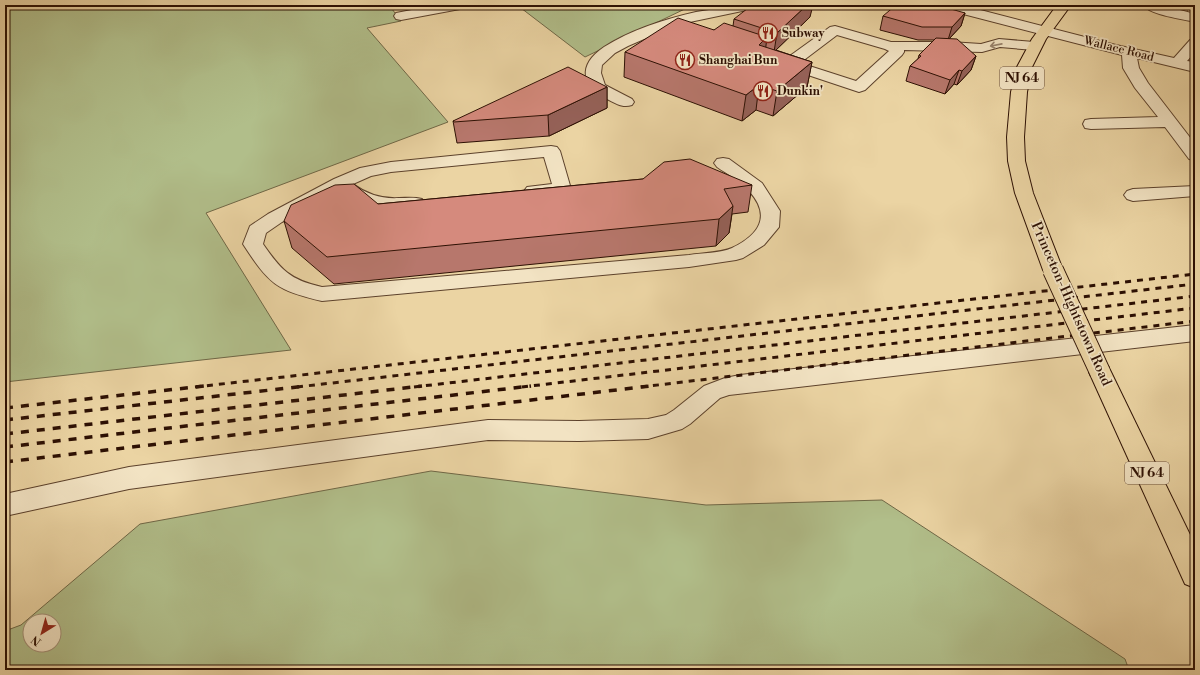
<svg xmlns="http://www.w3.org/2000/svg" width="1200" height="675" font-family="'Libre Bodoni',serif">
  <rect width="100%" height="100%" fill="#ebd4a3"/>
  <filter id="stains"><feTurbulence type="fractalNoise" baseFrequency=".005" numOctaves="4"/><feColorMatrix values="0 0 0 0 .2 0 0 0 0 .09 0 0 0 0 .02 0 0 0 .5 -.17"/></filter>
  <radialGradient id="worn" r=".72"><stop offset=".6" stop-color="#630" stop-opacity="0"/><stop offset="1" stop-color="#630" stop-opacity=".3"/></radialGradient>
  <g fill="#b1be8a" stroke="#6f6746" fill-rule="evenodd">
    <path d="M5,5H389L401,21L367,28L448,122L206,213L291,350L5,382Z"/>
    <path d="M517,5H688L691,6L585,57Z"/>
    <path d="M431,471L706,505L882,500L1125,659L1129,670H5V631L21,625L140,524ZM30,621H54V645H30Z"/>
  </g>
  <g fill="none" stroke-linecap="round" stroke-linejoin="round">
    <g stroke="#5c412b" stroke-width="2">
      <g id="minor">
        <path d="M438,5H467L465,8L460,9L401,20L396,19L394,16L396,13Z"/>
        <path d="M735,5H756L754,8L747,10L685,23L658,33L628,46L615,53L602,65L601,73L605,85L632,99L634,102L632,105C623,108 617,104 609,100C581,87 577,65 604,47C631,30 665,19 696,12C709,10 722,8 735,5Z"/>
        <path d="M938,5H961L1116,45L1174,58L1190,40L1195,39V52L1187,61L1195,62V72L1137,58L1139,68L1148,83L1195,144V160L1189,159L1165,127L1091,129L1085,128L1083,124L1085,120L1091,119L1158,117L1135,88L1123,68L1122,55L940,8Z"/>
        <path d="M1143,5H1161L1195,14V22C1183,19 1150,15 1143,5Z"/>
        <path d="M835,26L891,42H950L981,44L999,39L1034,42L1039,43L1041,46L1039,49L1034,50L1000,47L982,52L904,50V52L902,55L865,90L859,92L766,61L764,58L766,55L771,54L787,58L830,27ZM837,35L885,49L889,51L856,81L800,63Z"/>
        <path d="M551,146L557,147L560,151L571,189L568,193L533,196L527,195L524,191L527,187L552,184L544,157L391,172L371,176L353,184C368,195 382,199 399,198C407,198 414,197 422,199L424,203L422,207C394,214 362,209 339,191L282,222L266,233L263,244C281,270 290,280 322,287L689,255C701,253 721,253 732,248C759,235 772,216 749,191C741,181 727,174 717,167L714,163L717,159L723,158L729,159L762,183L780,211L779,227L764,245L743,258L736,260L689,267L322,301C276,290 269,284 243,244L250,226L268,214L334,179L360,168L391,162Z"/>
        <path d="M1195,186V196L1133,201L1127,199L1124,195L1127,191L1133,189Z"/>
        <path d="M1195,325V341L729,395L720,398L690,424L682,429L648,439L579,441L488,440L129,489L5,516V494L129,467L488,420L579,421L648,419L666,415L674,410L704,386L725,378L740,375Z"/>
      </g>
    </g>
    <g stroke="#2d1003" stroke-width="2">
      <g id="major">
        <path d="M1057,5H1071L1046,39L1032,67L1027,92L1024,137L1025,161L1033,193L1063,270L1060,275L1053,277L1046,275L1043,270L1015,193L1008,161L1007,137L1011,92L1017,67L1032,39Z"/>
        <path d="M1100,364L1108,366L1111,372L1195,545V588L1185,584L1089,372L1092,366Z"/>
      </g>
    </g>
    <use href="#minor" fill="#f2e3c3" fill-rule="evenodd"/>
    <use href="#major" fill="#ebd4a3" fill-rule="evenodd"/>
    <g stroke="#2d1003" stroke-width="3" stroke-dasharray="6 6" stroke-linecap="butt">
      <path d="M195,387L1195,274"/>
      <path d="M297,387L1195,284"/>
      <path d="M414,387L1195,296"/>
      <path d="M522,387L1195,308"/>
      <path d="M641,387L1195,321"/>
    </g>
    <g stroke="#2d1003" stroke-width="3.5" stroke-dasharray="8 8" stroke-linecap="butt">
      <path d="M5,408L204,386"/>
      <path d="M5,420L306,386"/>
      <path d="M5,434L422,386"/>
      <path d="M5,447L531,386"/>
      <path d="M5,462L650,386"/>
    </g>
    <g stroke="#2d1003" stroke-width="22" stroke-linecap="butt">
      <path id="major-bridge" d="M1053,270L1100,372"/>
    </g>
    <use href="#major-bridge" stroke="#ebd4a3" stroke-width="20"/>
  </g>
  <g fill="#b7776c" stroke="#2d1003">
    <path d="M1171,5H1195V9L1189,8L1188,10Z"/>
    <path d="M965,13L961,26L949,39L976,56L971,70L957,85L954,84L945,94L906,81L910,66L918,59L919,55L934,40H918L880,30L883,16Z"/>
    <path d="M810,17L776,50L812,62L807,87L773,116L756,110L742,121L624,77L625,52L714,30L733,26L734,19Z"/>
    <path d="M607,87V108L549,136L457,143L453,121Z"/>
    <path d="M643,179L752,185L748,212L732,214L729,233L716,246L334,284L292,248L284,221L378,204Z"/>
  </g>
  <g fill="#956158" stroke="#2d1003">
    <path d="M807,5H813L810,17L774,52L777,33Z"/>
    <path d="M965,13L961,26L948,40L952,27Z"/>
    <path d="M767,37L764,62L759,45Z"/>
    <path d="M976,56L971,70L957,85L962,71Z"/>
    <path d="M812,62L807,87L773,116L777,91Z"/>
    <path d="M959,70L954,84L945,94L950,80Z"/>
    <path d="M759,85L756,110L742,121L746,95Z"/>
    <path d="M607,87V108L549,136L548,115Z"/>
    <path d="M733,206L729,233L716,246L719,219Z"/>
  </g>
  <g fill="#d58a7d" stroke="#2d1003">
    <path d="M752,5H807L777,33L734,19Z"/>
    <path d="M896,5H937L965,13L952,27H922L883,16Z"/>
    <path d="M678,18L714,30L724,23L767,37L759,45L812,62L777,91L759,85L746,95L625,52Z"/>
    <path d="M936,38L957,39L976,56L962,71L959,70L950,80L910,66L921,56L919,55Z"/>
    <path d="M568,67L607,87L548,115L454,122L453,121Z"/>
    <path d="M690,159L752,185L724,189L733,206L719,219L327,257L284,221L291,205L335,185L354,184L378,204L643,179L664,162Z"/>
  </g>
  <defs><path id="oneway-shaft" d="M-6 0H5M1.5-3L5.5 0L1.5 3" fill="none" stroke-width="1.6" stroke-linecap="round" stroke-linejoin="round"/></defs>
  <use stroke="#99846d" href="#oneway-shaft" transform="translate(996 45) rotate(169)"/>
  <defs>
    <g id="restaurant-ring" transform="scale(1)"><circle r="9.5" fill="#f2e3c3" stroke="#8f2418" stroke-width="1.5"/><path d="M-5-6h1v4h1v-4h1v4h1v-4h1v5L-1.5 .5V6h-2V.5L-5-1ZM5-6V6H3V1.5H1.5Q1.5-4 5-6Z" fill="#8f2418"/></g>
  </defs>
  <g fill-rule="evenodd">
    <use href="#restaurant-ring" x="768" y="33"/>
    <use href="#restaurant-ring" x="685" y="60"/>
    <use href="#restaurant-ring" x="763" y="91"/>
  </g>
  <g text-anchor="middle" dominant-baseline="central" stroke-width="3.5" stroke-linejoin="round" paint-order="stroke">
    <g font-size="12" font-weight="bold" fill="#2d1003" stroke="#f2e3c3" text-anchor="start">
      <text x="782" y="33">Subway</text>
      <text x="699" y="60">Shanghai Bun</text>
      <text x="777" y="91">Dunkin'</text>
    </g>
    <g font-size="12" fill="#2d1003" stroke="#f2e3c3">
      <text transform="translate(1119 49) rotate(14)">Wallace Road</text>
    </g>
    <g fill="#f2e3c3" stroke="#684f3d" stroke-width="1">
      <rect x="1000" y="67" width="44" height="22" rx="3"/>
      <rect x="1125" y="462" width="44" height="22" rx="3"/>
    </g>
    <g font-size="13" font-weight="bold" fill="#2d1003">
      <text x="1022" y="78">NJ 64</text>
      <text x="1147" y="473">NJ 64</text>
    </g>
    <g font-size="14" fill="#2d1003" stroke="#f2e3c3">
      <text transform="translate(1071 304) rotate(66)">Princeton-Hightstown Road</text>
    </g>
  </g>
  <rect width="1200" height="675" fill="none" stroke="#ebd4a3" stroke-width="20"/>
  <rect x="6" y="6" width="1188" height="663" fill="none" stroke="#2d1003" stroke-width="2"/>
  <rect x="10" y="10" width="1180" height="655" fill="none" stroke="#2d1003"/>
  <g transform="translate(42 633) rotate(217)"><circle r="19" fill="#f2e3c3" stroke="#a38f76"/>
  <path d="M0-3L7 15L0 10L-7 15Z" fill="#8f2418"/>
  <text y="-6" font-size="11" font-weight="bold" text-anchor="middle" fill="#2d1003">N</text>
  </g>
  <rect width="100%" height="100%" filter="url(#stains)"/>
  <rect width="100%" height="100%" fill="url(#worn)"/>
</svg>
